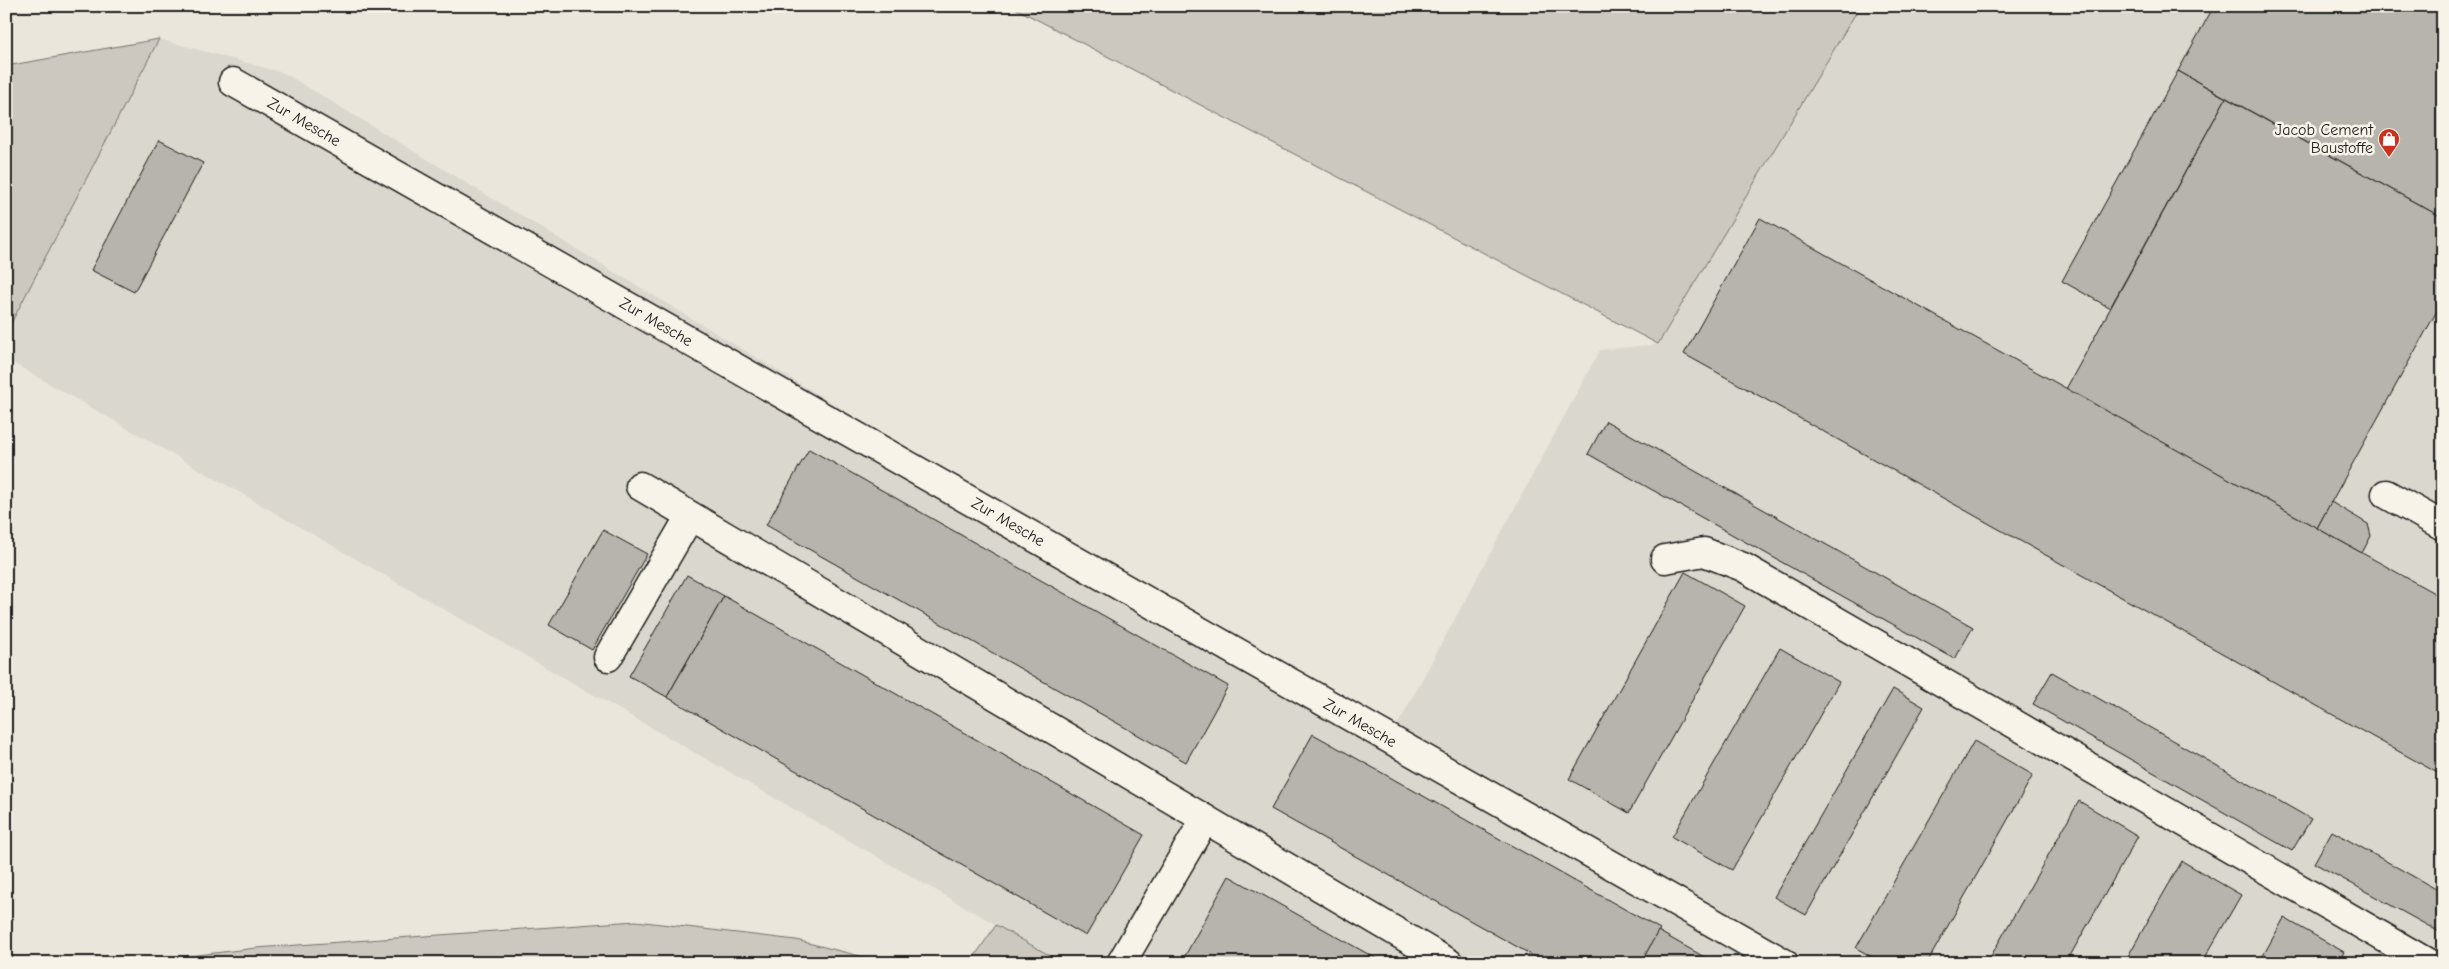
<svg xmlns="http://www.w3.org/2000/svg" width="2449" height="969" font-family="'Comic Neue',sans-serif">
  <rect width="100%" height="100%" fill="#eae6dc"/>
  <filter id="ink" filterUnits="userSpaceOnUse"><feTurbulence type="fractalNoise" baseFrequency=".02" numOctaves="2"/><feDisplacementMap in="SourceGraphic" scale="10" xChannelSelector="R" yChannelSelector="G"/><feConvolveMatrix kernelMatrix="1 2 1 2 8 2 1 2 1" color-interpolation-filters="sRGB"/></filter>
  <g filter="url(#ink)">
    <path fill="#dad7ce" d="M1860,6H2443V963H1063L6,359V333L159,39L284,73L1390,739L1600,350L1658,344Z"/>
    <g fill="#ccc8c0" stroke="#74726e">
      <path d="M1011,6H1860L1658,344Z"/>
      <path d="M159,39L6,333V66Z"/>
      <path d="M636,921L796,940L888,963H131L256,948Z"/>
      <path d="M996,925L1063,963H970Z"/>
    </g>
    <g fill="#b6b4ac" stroke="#1c1c1c">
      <path d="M2214,6H2443V218L2178,71Z"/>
      <path d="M2178,71L2226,98L2110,308L2062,281Z"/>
      <path d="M2226,98L2443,218V300L2317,528L2066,389Z"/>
      <path d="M159,140L203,163L134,292L91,270Z"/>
      <path d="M1760,218L2443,598V776L1684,354Z"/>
      <path d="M1606,421L1973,627L1955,659L1588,454Z"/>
      <path d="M809,449L1228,686L1186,762L766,525Z"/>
      <path d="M2331,502L2368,524L2371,536L2362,553L2317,528Z"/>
      <path d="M603,530L647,554L592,650L549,625Z"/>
      <path d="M1685,572L1745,606L1629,813L1569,779Z"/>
      <path d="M687,575L724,596L667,697L629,676Z"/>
      <path d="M724,596L1144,835L1086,936L667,697Z"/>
      <path d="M1780,648L1839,682L1732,870L1672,837Z"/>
      <path d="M2052,672L2311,819L2292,851L2033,704Z"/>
      <path d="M1893,689L1924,707L1806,915L1774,897Z"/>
      <path d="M1313,734L1660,929L1641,963H1546L1271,809Z"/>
      <path d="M1974,741L2033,775L1927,963H1883L1856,948Z"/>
      <path d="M2079,801L2138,836L2066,963H1987Z"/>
      <path d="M2332,831L2443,893V934L2314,863Z"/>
      <path d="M2182,861L2241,895L2202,963H2124Z"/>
      <path d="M1229,876L1384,963H1181Z"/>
      <path d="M2284,918L2344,952L2338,963H2259Z"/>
      <path d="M1658,931L1715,963H1641Z"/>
    </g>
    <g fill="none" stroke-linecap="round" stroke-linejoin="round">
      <g stroke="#1c1c1c" stroke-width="31">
        <g id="minor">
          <path d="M233,82L1784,963"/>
          <path d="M640,486L1205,819"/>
          <path d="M2386,494L2443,526"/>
          <path d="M1665,559L1704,552L1743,567L2428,963"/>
          <path d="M608,657L690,516"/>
          <path d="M1121,963L1205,819L1449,963"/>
        </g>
      </g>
      <use href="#minor" stroke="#f7f3e8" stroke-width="28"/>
    </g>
  </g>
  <defs>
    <g id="shop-pin" transform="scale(1.125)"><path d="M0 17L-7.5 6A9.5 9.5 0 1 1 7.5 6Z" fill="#c8321e" stroke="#f7f3e8"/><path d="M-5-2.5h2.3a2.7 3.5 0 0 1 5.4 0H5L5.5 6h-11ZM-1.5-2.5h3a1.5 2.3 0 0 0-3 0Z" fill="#fff"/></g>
  </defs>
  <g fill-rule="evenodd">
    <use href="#shop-pin" x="2389" y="139"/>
  </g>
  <g text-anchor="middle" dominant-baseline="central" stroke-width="5" stroke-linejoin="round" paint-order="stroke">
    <g font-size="16" fill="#1c1c1c" stroke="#f7f3e8">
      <text transform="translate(304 122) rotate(30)">Zur Mesche</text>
      <text transform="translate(656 322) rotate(30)">Zur Mesche</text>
      <text transform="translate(1008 522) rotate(30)">Zur Mesche</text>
      <text transform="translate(1360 723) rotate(30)">Zur Mesche</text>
    </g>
    <g font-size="16" fill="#1c1c1c" stroke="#f7f3e8" text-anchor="end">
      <text x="2373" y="130">Jacob Cement<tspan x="2373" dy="18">Baustoffe</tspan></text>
    </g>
  </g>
  <rect width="2449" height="969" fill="none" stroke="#f7f3e8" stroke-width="25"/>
  <rect x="12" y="12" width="2424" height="944" fill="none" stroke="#1c1c1c" stroke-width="2" filter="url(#ink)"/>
</svg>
